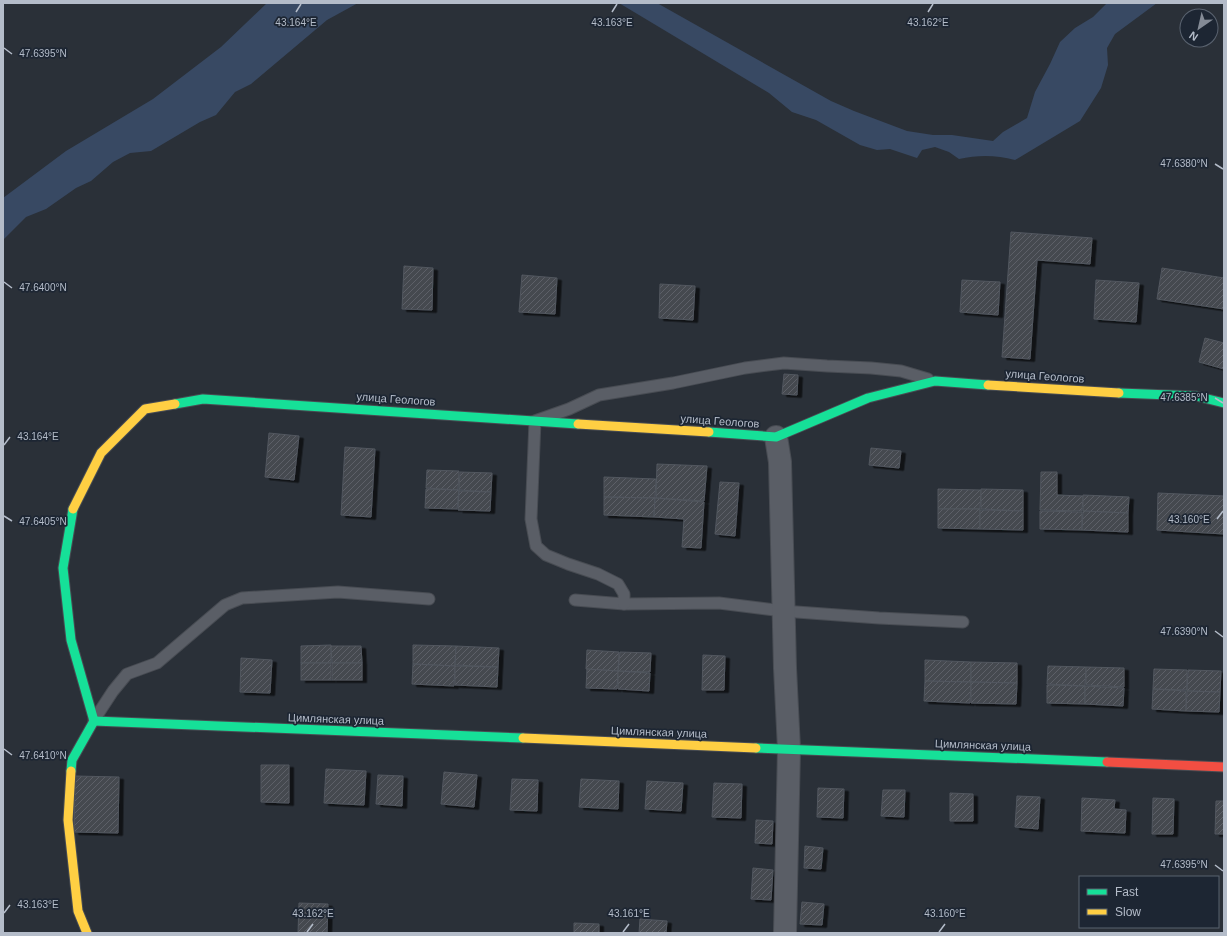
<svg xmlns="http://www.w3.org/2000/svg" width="1227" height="936" font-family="Arial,sans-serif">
  <defs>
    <pattern id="building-hatch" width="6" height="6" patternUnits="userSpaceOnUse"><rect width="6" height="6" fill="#444950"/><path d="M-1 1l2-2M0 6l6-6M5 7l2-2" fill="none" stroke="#5d6168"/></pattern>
    <filter id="shadow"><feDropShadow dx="4.5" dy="2.5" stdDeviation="0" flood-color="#0009"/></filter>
  </defs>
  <rect width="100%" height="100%" fill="#2a3038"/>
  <g fill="#384963">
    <path d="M267,3H358L327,20L251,84L235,92L216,115L200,122L151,151L130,153L113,162L91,181L76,188L46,209L26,217L3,240V198L66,151L153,99L221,47Z"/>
    <path d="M619,3H657L831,101L854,111L907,131L933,135H952L993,141L1003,132L1027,118L1035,92L1050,64L1060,42L1075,28L1093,17L1107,3H1157L1115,34L1107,48L1108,65L1101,88L1080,121L1015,160C996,155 978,155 959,159L949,152L935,147L922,150L917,158L890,149L877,150L860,145L816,120L792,112L769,93Z"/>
  </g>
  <g fill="url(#building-hatch)" stroke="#52575f" filter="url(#shadow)">
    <path d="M1011,232L1092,238L1090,264L1037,260L1030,359L1002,357Z"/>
    <path d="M404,266L433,268L432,310L402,309Z"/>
    <path d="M1162,268L1224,278V309L1157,299Z"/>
    <path d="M522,275L557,278L555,314L519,312Z"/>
    <path d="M962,280L1000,282L998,315L960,312Z"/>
    <path d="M1096,280L1139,283L1136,322L1094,319Z"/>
    <path d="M660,284L695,286L693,320L659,318Z"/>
    <path d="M1205,338L1224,343V369L1199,362Z"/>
    <path d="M784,374L798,375L797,395L782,394Z"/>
    <path d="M269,433L299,436L294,480L265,477Z"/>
    <path d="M345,447L375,449L371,517L341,515Z"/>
    <path d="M871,448L901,451L899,468L869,465Z"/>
    <path d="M657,464L707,466L704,501L656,498Z"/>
    <path d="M427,470L459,471L458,490L426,488Z"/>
    <path d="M460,472L492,473L491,492L459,490Z"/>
    <path d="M1041,472H1057V495L1083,496L1082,511L1040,510Z"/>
    <path d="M604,477L656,479L655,498L604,497Z"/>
    <path d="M720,482L739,483L735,536L715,534Z"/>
    <path d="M426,489L459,490L457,509L425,508Z"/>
    <path d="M938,489L981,490L980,509H938Z"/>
    <path d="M981,489L1023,490V511L981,509Z"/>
    <path d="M459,491L491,492L490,511L458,510Z"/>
    <path d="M1158,493L1224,496V534L1157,530Z"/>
    <path d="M1083,495L1129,497L1128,513L1083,511Z"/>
    <path d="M604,497L655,498L654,517L604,515Z"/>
    <path d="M655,498L704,502L701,548L682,547L684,519L654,517Z"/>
    <path d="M938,509H980V529L938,528Z"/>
    <path d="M980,510L1023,511V530L980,529Z"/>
    <path d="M1040,511L1082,512V530L1040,529Z"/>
    <path d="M1083,511L1128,513V532L1082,530Z"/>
    <path d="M331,645V663H301V646Z"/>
    <path d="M413,645L456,646L455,666L413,664Z"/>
    <path d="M331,646H361L362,663H332Z"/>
    <path d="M456,646L499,648L498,667L455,665Z"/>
    <path d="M587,650L619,652L618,671L586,669Z"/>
    <path d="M620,652L651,653L650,672L618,671Z"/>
    <path d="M703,655L725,656L724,690H702Z"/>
    <path d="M241,658L272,660L270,693L240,692Z"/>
    <path d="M925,660L971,662V682L925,681Z"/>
    <path d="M971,662L1017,663V683L971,682Z"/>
    <rect x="301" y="663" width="30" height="17"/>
    <rect x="332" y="663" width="30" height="17"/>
    <path d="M413,664L455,666L454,686L412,684Z"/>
    <path d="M455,666L498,667L497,687L455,685Z"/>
    <path d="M1048,666L1086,667L1085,686L1047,684Z"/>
    <path d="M1086,667L1124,668V687L1086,685Z"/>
    <path d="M587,669L618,671L617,689L586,688Z"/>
    <path d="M1154,669L1187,670V690L1153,689Z"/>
    <path d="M1188,670L1221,671L1220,692L1187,691Z"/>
    <path d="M618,671L650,673L649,691L618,689Z"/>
    <path d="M925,681L971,682L970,703L924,701Z"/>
    <path d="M971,682L1017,683L1016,704L971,703Z"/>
    <path d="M1047,685L1085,686V704L1047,703Z"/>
    <path d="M1085,686L1124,688L1123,706L1085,704Z"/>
    <path d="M1153,689L1186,691V711L1152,709Z"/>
    <path d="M1187,691L1220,692L1219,712L1186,711Z"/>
    <path d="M261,765H289V803L261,802Z"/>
    <path d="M326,769L366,771L364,805L324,803Z"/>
    <path d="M444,772L477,775L474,807L441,804Z"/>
    <path d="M378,775L403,776L402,806L376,804Z"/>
    <path d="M75,776L119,777L118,833L74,832Z"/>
    <path d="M512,779L538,780L537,811L510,810Z"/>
    <path d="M581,779L619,781L618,809L579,807Z"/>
    <path d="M647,781L683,783L681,811L645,809Z"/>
    <path d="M714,783L742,784L741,818L712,817Z"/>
    <path d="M818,788L844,789L843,818L817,817Z"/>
    <path d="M883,790H905L904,817L881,816Z"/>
    <path d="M950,793L973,794V821H950Z"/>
    <path d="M1017,796L1040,797L1038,829L1015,827Z"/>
    <path d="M1082,798L1115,800L1114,809L1126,810L1125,833L1081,831Z"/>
    <path d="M1153,798L1174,799L1173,834H1152Z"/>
    <path d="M1216,801H1224V834H1215Z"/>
    <path d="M756,820L773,821L772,844L755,843Z"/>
    <path d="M805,846L823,848L821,869L804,868Z"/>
    <path d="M753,868L773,870L771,900L751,899Z"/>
    <path d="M802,902L824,904L822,925L800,924Z"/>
    <path d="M299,903L328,904L327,933H298Z"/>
    <path d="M640,919L667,921L666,933H639Z"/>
    <path d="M574,923L599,924V933H574Z"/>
  </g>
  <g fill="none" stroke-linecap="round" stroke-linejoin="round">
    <g stroke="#484c53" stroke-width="13">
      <g id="lane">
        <path d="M575,600L624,604L719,603L783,611L879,618L963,622"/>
        <path d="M624,604V594L618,584L598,574L568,564L546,555L536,546L531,519L535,421L569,409L599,395L673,383L745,368L784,363L827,366L871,368L901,371L928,379"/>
        <path d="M94,720L113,691L127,674L157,663L225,605L242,598L338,592L429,599"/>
      </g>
    </g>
    <g stroke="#484c53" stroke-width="24">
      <path id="street" d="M776,437L780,462L785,668L789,749L785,933"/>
    </g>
    <g stroke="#484c53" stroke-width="11">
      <g id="fast">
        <path d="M1119,393L1196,396L1224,403"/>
        <path d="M175,404L203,399L578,424"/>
        <path d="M709,432L776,437L868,398L935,381L988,385"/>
        <path d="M94,721L523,738"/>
        <path d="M756,748L1107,762"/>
        <path d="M71,771L72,760L94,721L71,640L63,568L73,509"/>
      </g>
    </g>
    <g stroke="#484c53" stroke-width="11">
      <g id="slow">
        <path d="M988,385L1119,393"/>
        <path d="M578,424L709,432"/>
        <path d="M73,509L101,453L145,409L175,404"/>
        <path d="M523,738L756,748"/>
        <path d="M71,771L68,820L78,911L87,933"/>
      </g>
    </g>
    <g stroke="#484c53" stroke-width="11">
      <path id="jam" d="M1107,762L1224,767"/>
    </g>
    <use href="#lane" stroke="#5a5e66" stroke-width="11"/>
    <use href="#street" stroke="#5a5e66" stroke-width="22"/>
    <use href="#fast" stroke="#16e098" stroke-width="9"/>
    <use href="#slow" stroke="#ffcf43" stroke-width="9"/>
    <use href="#jam" stroke="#f24e42" stroke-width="9"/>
  </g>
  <path fill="none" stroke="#b4bcc9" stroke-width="1.5" d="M296,12L301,4M612,12L617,4M928,12L933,4M4,48L12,54M1215,164L1223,169M4,282L12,288M1215,398L1223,403M4,445L10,437M4,516L12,521M1217,519L1223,511M1215,631L1223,637M4,749L12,755M1215,865L1223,871M4,913L10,905M307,932L313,924M623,932L629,924M939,932L945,924"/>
  <g text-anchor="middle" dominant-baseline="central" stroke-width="3.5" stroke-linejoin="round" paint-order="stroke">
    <g font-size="11" fill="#b4bcc9" stroke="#1d2633">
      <text transform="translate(1045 376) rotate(4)">улица Геологов</text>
      <text transform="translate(396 399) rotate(4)">улица Геологов</text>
      <text transform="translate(720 421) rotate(4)">улица Геологов</text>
      <text transform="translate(336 719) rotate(2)">Цимлянская улица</text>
      <text transform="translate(659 732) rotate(2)">Цимлянская улица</text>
      <text transform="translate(983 745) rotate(2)">Цимлянская улица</text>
    </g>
  </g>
  <g font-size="10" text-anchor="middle" fill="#b4bcc9" stroke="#1d2633" stroke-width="3.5" stroke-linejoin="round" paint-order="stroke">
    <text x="296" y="26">43.164°E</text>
    <text x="612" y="26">43.163°E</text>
    <text x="928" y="26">43.162°E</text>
    <text x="43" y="57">47.6395°N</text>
    <text x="1184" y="167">47.6380°N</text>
    <text x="43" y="291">47.6400°N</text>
    <text x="1184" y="401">47.6385°N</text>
    <text x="38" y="440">43.164°E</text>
    <text x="1189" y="523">43.160°E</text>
    <text x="43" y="525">47.6405°N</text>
    <text x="1184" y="635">47.6390°N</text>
    <text x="43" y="759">47.6410°N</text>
    <text x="1184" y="868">47.6395°N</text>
    <text x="38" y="908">43.163°E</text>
    <text x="313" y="917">43.162°E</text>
    <text x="629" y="917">43.161°E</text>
    <text x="945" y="917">43.160°E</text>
  </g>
  <rect width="1227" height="936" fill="none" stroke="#b4bcc9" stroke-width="8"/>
  <rect x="1079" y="876" width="140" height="52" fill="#1d2633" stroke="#59626f"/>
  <rect x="1087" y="889" width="20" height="6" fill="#16e098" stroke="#59626f"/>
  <text x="1115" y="896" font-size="12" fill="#b4bcc9">Fast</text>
  <rect x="1087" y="909" width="20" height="6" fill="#ffcf43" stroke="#59626f"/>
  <text x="1115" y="916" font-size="12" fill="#b4bcc9">Slow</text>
  <g transform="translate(1199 28) rotate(214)"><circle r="19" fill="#1d2633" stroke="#59626f"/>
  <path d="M0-3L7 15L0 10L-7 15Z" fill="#848b96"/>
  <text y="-6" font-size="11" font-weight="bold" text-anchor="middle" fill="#b4bcc9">N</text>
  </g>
</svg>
